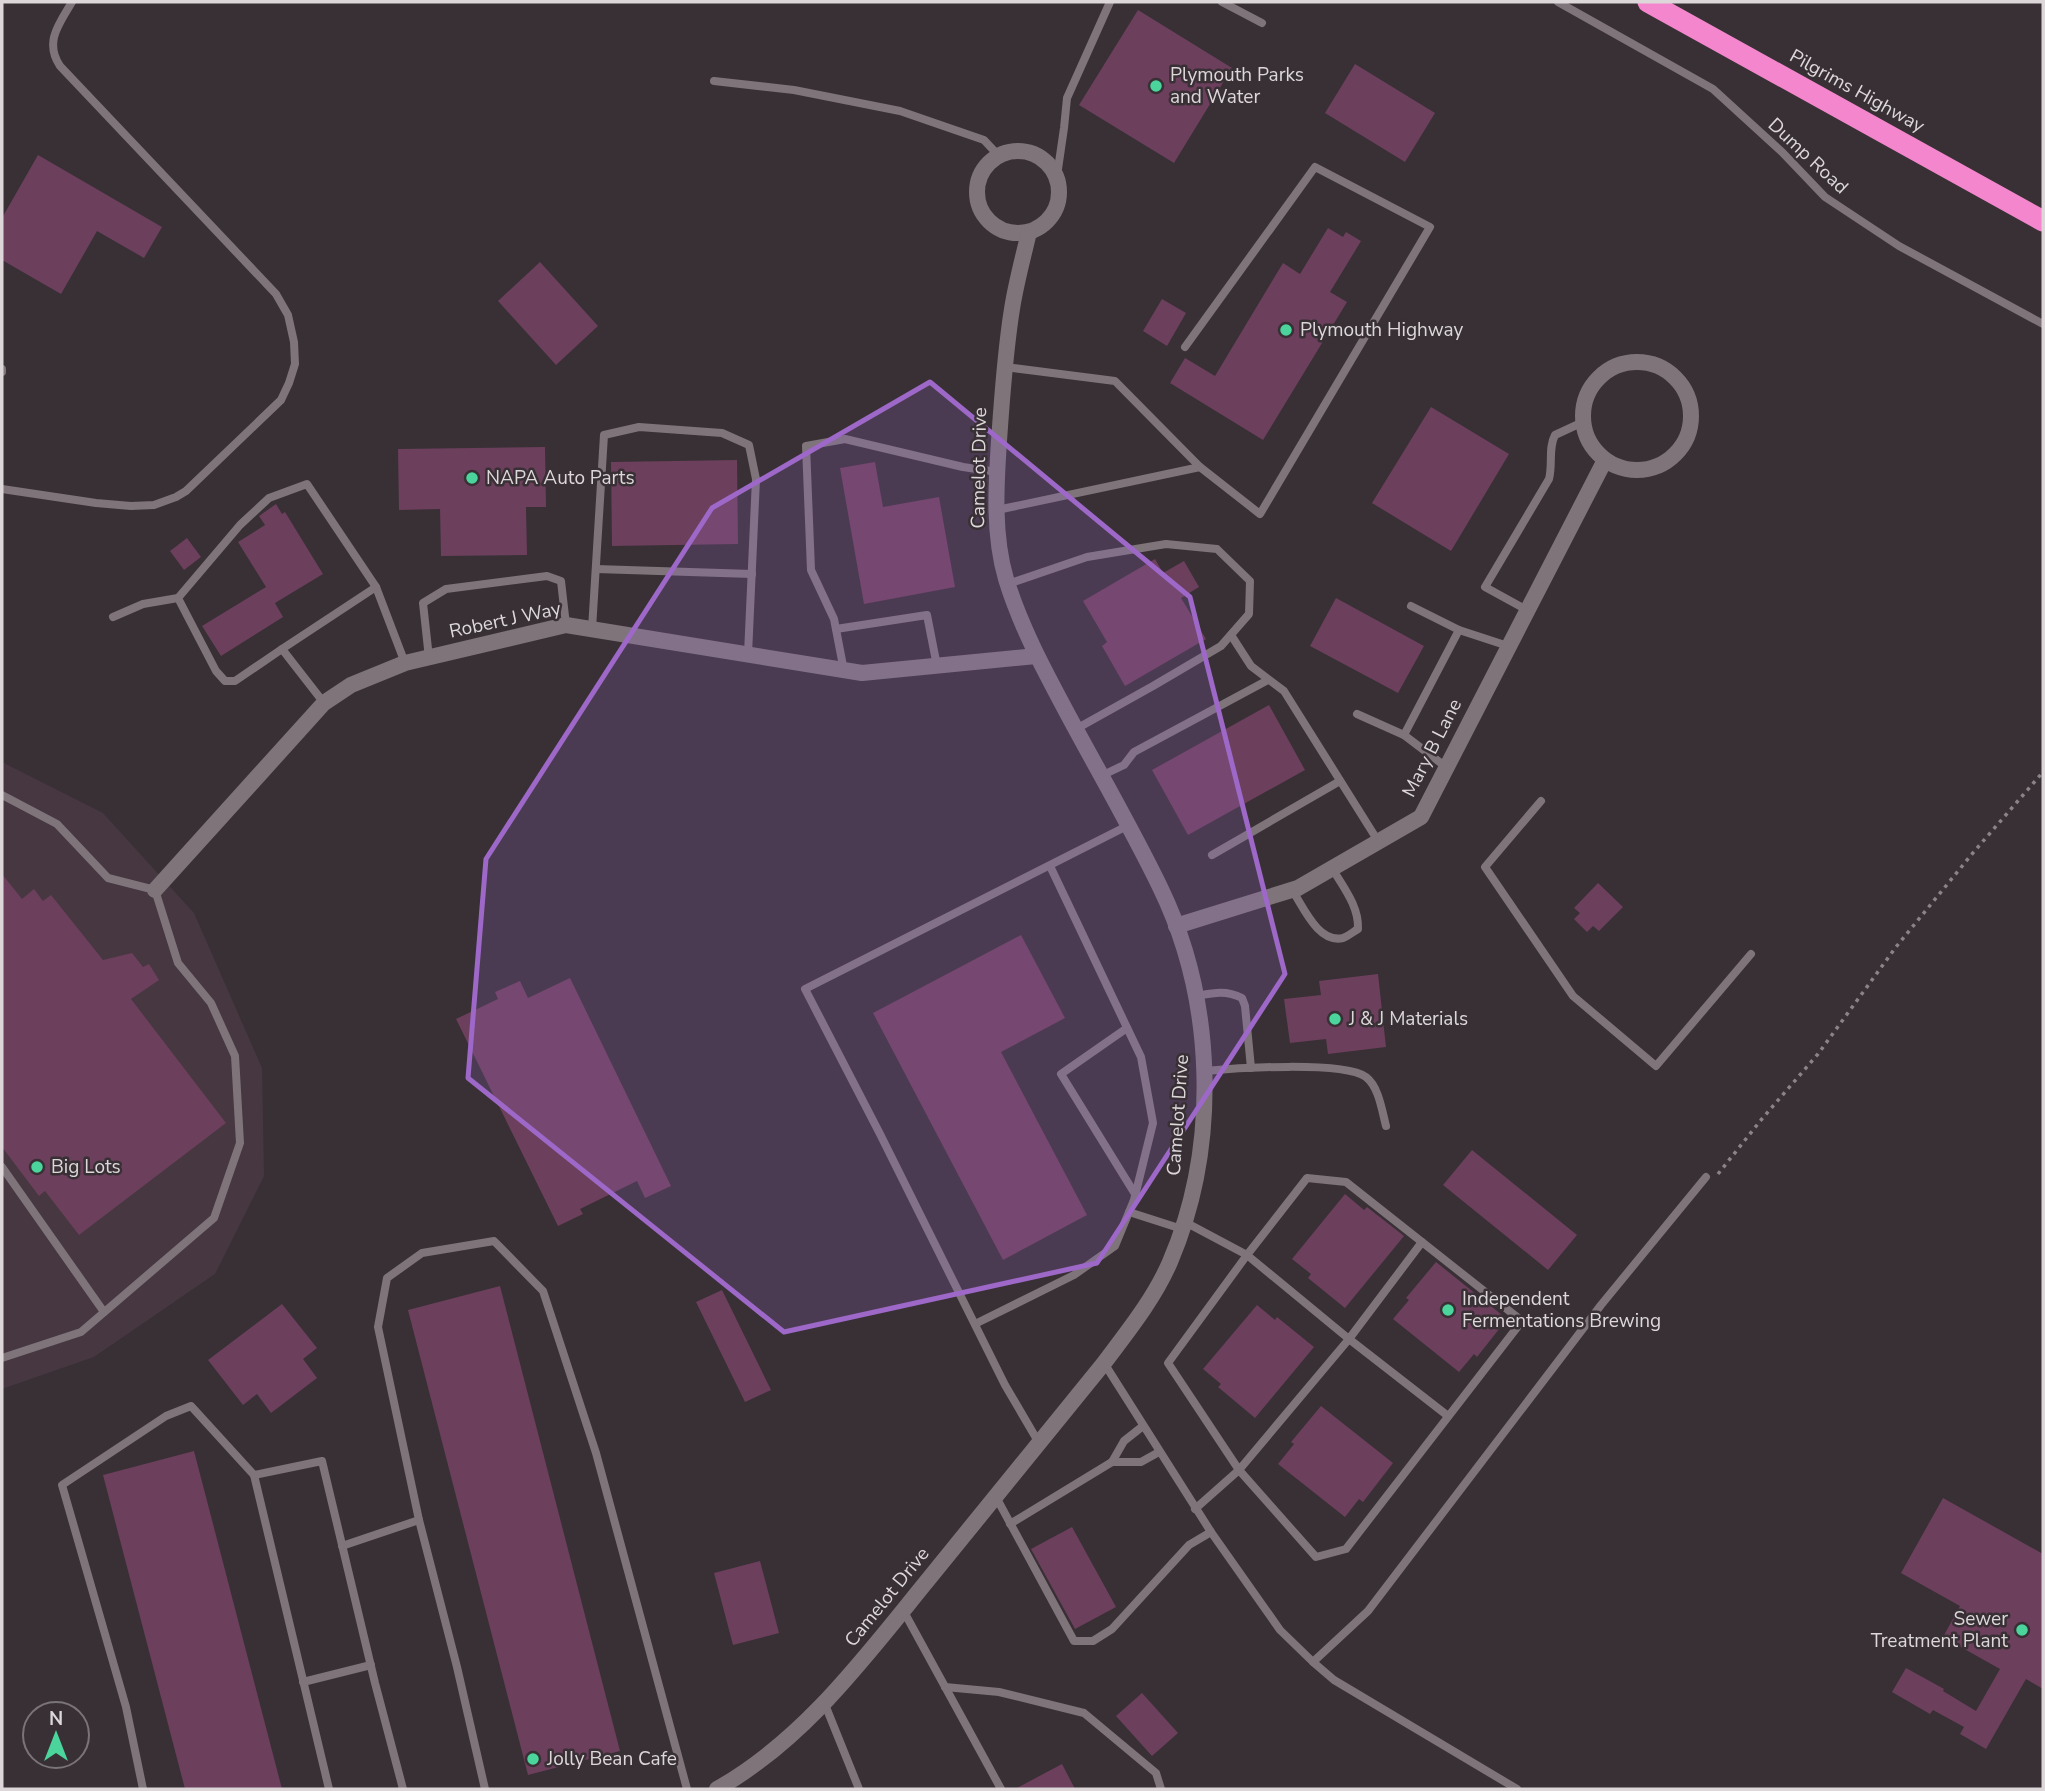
<svg xmlns="http://www.w3.org/2000/svg" width="2045" height="1791" font-family="'Nunito Sans',sans-serif">
  <rect width="100%" height="100%" fill="#383035"/>
  <path fill="#463740" d="M2,762L103,813L194,913L262,1068L264,1176L215,1274L94,1357L2,1389Z"/>
  <g fill="#6c3f5c">
    <path d="M1138,10L1232,68L1174,163L1079,105Z"/>
    <path d="M1355,64L1435,113L1405,162L1325,113Z"/>
    <path d="M38,155L162,227L144,258L97,231L61,294L2,260V218Z"/>
    <path d="M1328,228L1343,237L1346,232L1361,241L1330,292L1347,302L1263,440L1170,383L1185,358L1215,376L1283,263L1300,274Z"/>
    <path d="M540,262L598,326L556,365L498,301Z"/>
    <path d="M1162,299L1186,313L1167,346L1143,331Z"/>
    <path d="M1431,407L1509,454L1451,551L1372,503Z"/>
    <path d="M545,447L546,507H526L527,555L441,556L440,509L399,510L398,449Z"/>
    <path d="M737,460L738,544L612,546L611,462Z"/>
    <path d="M875,462L883,507L939,497L955,587L864,604L840,468Z"/>
    <path d="M276,504L282,514L285,512L323,574L275,603L283,617L221,656L202,626L266,587L238,542L265,525L259,516Z"/>
    <path d="M187,538L201,557L184,570L170,551Z"/>
    <path d="M1155,559L1163,573L1184,561L1199,587L1181,598L1206,639L1125,686L1102,646L1107,642L1083,601Z"/>
    <path d="M1336,598L1424,646L1398,693L1310,646Z"/>
    <path d="M1269,705L1305,770L1188,835L1152,770Z"/>
    <path d="M2,874L22,899L34,889L43,901L51,895L103,960L132,953L143,967L149,964L159,980L131,999L226,1123L79,1235L45,1191L39,1196L2,1147Z"/>
    <path d="M1598,883L1623,907L1599,931L1593,926L1587,932L1574,919L1580,913L1574,908Z"/>
    <path d="M1021,935L1065,1018L1001,1052L1087,1215L1003,1260L873,1013Z"/>
    <path d="M1378,974L1386,1047L1328,1054L1326,1039L1290,1043L1284,999L1321,995L1319,981Z"/>
    <path d="M570,978L671,1186L645,1198L637,1181L580,1209L583,1214L558,1226L456,1019L498,999L495,992L520,981L528,998Z"/>
    <path d="M1472,1150L1577,1235L1548,1270L1443,1185Z"/>
    <path d="M1345,1194L1364,1210L1367,1207L1404,1236L1345,1308L1308,1278L1311,1274L1292,1259Z"/>
    <path d="M1436,1262L1507,1319L1477,1357L1474,1354L1459,1372L1393,1319L1409,1300L1406,1298Z"/>
    <path d="M500,1286L620,1751L528,1775L408,1310Z"/>
    <path d="M722,1290L771,1390L745,1402L696,1302Z"/>
    <path d="M282,1304L317,1348L303,1359L317,1378L271,1413L257,1394L243,1405L208,1360Z"/>
    <path d="M1257,1305L1275,1320L1277,1317L1314,1347L1255,1418L1218,1387L1221,1384L1203,1369Z"/>
    <path d="M1321,1406L1393,1463L1363,1502L1359,1499L1345,1517L1278,1464L1294,1444L1291,1442Z"/>
    <path d="M194,1451L282,1789H185L103,1475Z"/>
    <path d="M1943,1498L2043,1554V1689L2026,1679L1986,1749L1960,1734L1964,1727L1933,1710L1930,1714L1892,1692L1906,1668L1944,1689L1943,1691L1976,1711L2000,1669L1943,1637L1960,1606L1901,1573Z"/>
    <path d="M1072,1527L1116,1607L1075,1629L1031,1549Z"/>
    <path d="M760,1561L779,1633L733,1645L714,1573Z"/>
    <path d="M1142,1693L1178,1733L1152,1756L1116,1716Z"/>
    <path d="M1062,1764L1075,1789H1015Z"/>
  </g>
  <g fill="none" stroke-linecap="round" stroke-linejoin="round">
    <path stroke="#8a8387" stroke-width="3.5" stroke-dasharray="3.5 5" stroke-linecap="butt" d="M1718,1174L1761,1120L1818,1054L1896,947L1972,854L2043,772"/>
    <g stroke="#7e747a" stroke-width="8">
      <path d="M1222,2L1262,23"/>
      <path d="M1558,2L1713,89L1782,152L1825,197L1899,246L2043,324"/>
      <path d="M714,81L794,90L900,111L984,140L998,155"/>
      <path d="M1057,176L1064,128L1067,98L1110,2"/>
      <path d="M1185,347L1315,167L1430,227L1260,514L1200,467"/>
      <path d="M2,369V372"/>
      <path d="M2,489L96,503L131,506L154,505L176,497L186,491L281,400L289,383L295,364L294,342L288,315L276,294L60,66C44,42 59,24 72,2"/>
      <path d="M997,510L1200,467L1115,381L1005,367"/>
      <path d="M596,569L752,574"/>
      <path d="M1008,584L1087,557L1166,544L1217,549L1250,581L1249,614L1221,646L1153,686L1076,729"/>
      <path d="M1411,606L1459,630L1508,646"/>
      <path d="M1527,610L1485,587L1549,479C1553,464 1548,448 1555,435L1583,422"/>
      <path d="M113,617L143,604L178,598"/>
      <path d="M592,629L604,435L639,427L722,433L749,445L756,479L748,654"/>
      <path d="M836,629L927,615L937,666"/>
      <path d="M1231,635L1251,666L1284,691L1378,841"/>
      <path d="M282,649L235,681H225L216,671L178,598L240,525L269,498L307,484L376,587L405,663"/>
      <path d="M429,658L423,603L446,589L547,576L561,581L566,625"/>
      <path d="M844,671L834,619L811,570L806,446L845,439L963,467L997,472"/>
      <path d="M324,703L282,649L376,587"/>
      <path d="M1357,714L1404,735L1446,767"/>
      <path d="M1404,735L1459,630"/>
      <path d="M1101,776L1124,765L1134,752L1268,680"/>
      <path d="M2,795L57,824L108,878L155,890L178,963L211,1003L235,1056L240,1143L214,1218L81,1332L2,1358"/>
      <path d="M1541,801L1485,867L1573,996L1656,1066L1751,954"/>
      <path d="M1212,855L1340,781"/>
      <path d="M1292,890C1303,906 1318,944 1343,938C1348,936 1353,932 1358,929C1359,906 1343,887 1332,868"/>
      <path d="M1197,996C1213,993 1226,990 1242,998L1245,1006L1251,1068"/>
      <path d="M1127,1028L1061,1074L1135,1194"/>
      <path d="M1205,1071C1237,1068 1343,1061 1366,1077C1379,1087 1382,1111 1386,1126"/>
      <path d="M2,1167L104,1312"/>
      <path d="M1129,1212L1182,1229"/>
      <path d="M1185,1222L1247,1255L1307,1178L1346,1182L1522,1321L1346,1549L1316,1557L1239,1470L1195,1509"/>
      <path d="M1422,1242L1349,1339L1239,1470L1168,1363L1247,1255L1349,1339L1448,1416"/>
      <path d="M975,1324L1074,1275L1115,1246L1134,1200L1153,1123L1141,1057L1050,866"/>
      <path d="M1104,1363L1211,1532L1280,1630L1313,1662L1368,1611L1601,1305L1706,1177"/>
      <path d="M1039,1443L1005,1385L880,1134L805,989L1127,826"/>
      <path d="M1112,1462H1141L1159,1452"/>
      <path d="M996,1497L1074,1641H1093L1112,1629L1189,1545L1211,1532"/>
      <path d="M419,1520L457,1667L485,1789"/>
      <path d="M1010,1524L1112,1462L1124,1441L1143,1426"/>
      <path d="M342,1546L419,1520L378,1327L387,1278L422,1253L494,1241L543,1291L596,1453L687,1789"/>
      <path d="M903,1610L1001,1789"/>
      <path d="M1313,1662L1334,1680L1517,1789"/>
      <path d="M303,1682L371,1665"/>
      <path d="M945,1687L999,1692L1084,1713L1156,1773L1161,1789"/>
      <path d="M824,1702L859,1789"/>
      <path d="M143,1789L126,1707L62,1485L166,1416L191,1406L254,1475"/>
      <path d="M329,1789L254,1475L322,1461L375,1683L403,1789"/>
    </g>
    <g stroke="#7e747a" stroke-width="16">
      <circle cx="1018" cy="192" r="41"/>
      <circle cx="1637" cy="416" r="54"/>
      <path d="M155,890L324,703L351,685L405,663L566,625L862,673L1036,656"/>
      <path d="M1176,926L1298,888L1421,817L1605,460"/>
      <path d="M717,1789C804,1740 865,1657 927,1581C986,1509 1045,1436 1104,1363C1128,1331 1154,1299 1170,1262C1220,1145 1215,1000 1160,887C1131,827 1097,769 1066,711C1043,668 1020,625 1006,579C993,535 996,486 999,441C1002,397 1005,352 1012,309C1016,283 1023,258 1029,232"/>
    </g>
    <path stroke="#f386cc" stroke-width="21" d="M1648,2L2043,221"/>
  </g>
  <path fill="#9d68c8" fill-opacity="0.2" stroke="#9d68c8" stroke-width="5" stroke-linejoin="round" d="M930,382L1190,597L1285,974L1097,1263L784,1332L468,1078L486,859L712,508Z"/>
  <g fill="#4bd49b" stroke="#383035" stroke-width="2.5">
    <circle cx="1156" cy="86" r="7"/>
    <circle cx="1286" cy="330" r="7"/>
    <circle cx="472" cy="478" r="7"/>
    <circle cx="1335" cy="1019" r="7"/>
    <circle cx="37" cy="1167" r="7"/>
    <circle cx="1448" cy="1310" r="7"/>
    <circle cx="2022" cy="1630" r="7"/>
    <circle cx="533" cy="1759" r="7"/>
  </g>
  <g text-anchor="middle" dominant-baseline="central" stroke-width="5" stroke-linejoin="round" paint-order="stroke">
    <g font-size="19" fill="#ddd7da" stroke="#383035" text-anchor="start">
      <text x="1170" y="75">Plymouth Parks<tspan x="1170" dy="22">and Water</tspan></text>
      <text x="1300" y="330">Plymouth Highway</text>
      <text x="486" y="478">NAPA Auto Parts</text>
      <text x="1349" y="1019">J &amp; J Materials</text>
      <text x="51" y="1167">Big Lots</text>
      <text x="1462" y="1299">Independent<tspan x="1462" dy="22">Fermentations Brewing</tspan></text>
      <text x="2008" y="1619" text-anchor="end">Sewer<tspan x="2008" dy="22">Treatment Plant</tspan></text>
      <text x="547" y="1759">Jolly Bean Cafe</text>
    </g>
    <g font-size="19" fill="#ddd7da" stroke="#383035">
      <text transform="translate(1857 91) rotate(29)">Pilgrims Highway</text>
      <text transform="translate(1808 156) rotate(43)">Dump Road</text>
      <text transform="translate(979 468) rotate(-89)">Camelot Drive</text>
      <text transform="translate(505 620) rotate(-12)">Robert J Way</text>
      <text transform="translate(1432 748) rotate(-63)">Mary B Lane</text>
      <text transform="translate(1178 1115) rotate(-86)">Camelot Drive</text>
      <text transform="translate(887 1597) rotate(-51)">Camelot Drive</text>
    </g>
  </g>
  <rect width="2045" height="1791" fill="none" stroke="#ddd7da" stroke-width="7"/>
  <g transform="translate(56 1735)"><circle r="33" fill="#383035" stroke="#7a7377" stroke-width="2"/>
  <path d="M0-5L12 26L0 18L-12 26Z" fill="#4bd49b"/>
  <text y="-10" font-size="19" font-weight="bold" text-anchor="middle" fill="#ddd7da">N</text>
  </g>
</svg>
